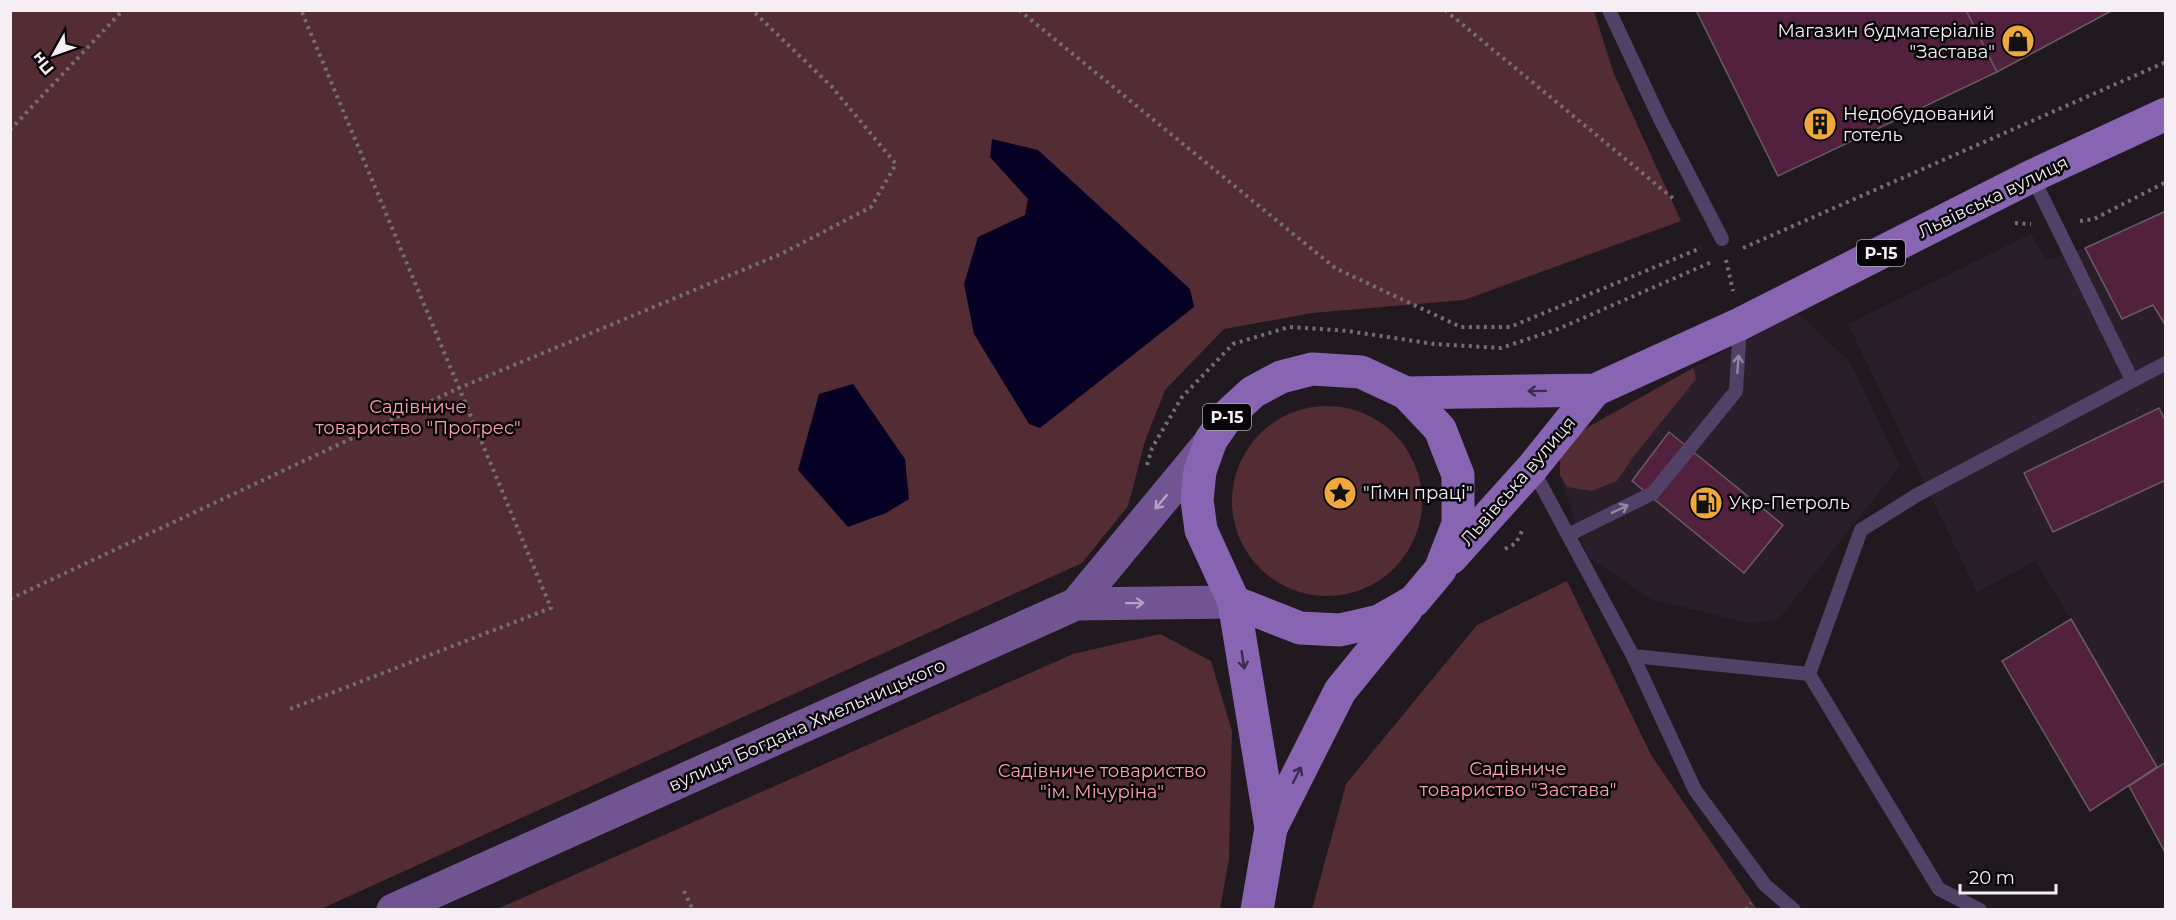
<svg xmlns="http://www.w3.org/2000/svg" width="2176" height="920" font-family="Montserrat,sans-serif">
  <rect width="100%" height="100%" fill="#201920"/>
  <g fill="#2b1e2b">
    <path d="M2031,234L2047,260L2085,248L2122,319L2153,305L2166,326L2165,854L2129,786L2157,767L2036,561L1977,592L1848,324Z"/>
    <path d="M1798,313L1850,362L1900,466L1778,620L1748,623L1650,599L1587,556L1560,475L1583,430L1693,368Z"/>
  </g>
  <g fill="#542c33">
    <path d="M10,11H1594L1614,74L1681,221L1464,300L1312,313L1224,329L1165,390L1145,441L1128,506L1082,563L321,909H11Z"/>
    <path d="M1693,368L1696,379L1633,457L1617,481L1592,491L1567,487L1560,475V451L1583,430Z"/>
    <circle cx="1327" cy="501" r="95"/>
    <path d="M1567,581L1651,755L1757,909H1312L1346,784L1477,625Z"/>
    <path d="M1160,634L1211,661L1232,731L1229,859L1220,909H497L1073,654Z"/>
  </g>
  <g fill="#060024">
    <path d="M992,139L1038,150L1190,289L1194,307L1040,428L1029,424L974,334L964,284L978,237L1025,215L1028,199L990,157Z"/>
    <path d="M853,384L905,459L909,499L886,513L848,527L798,470L819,394Z"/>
  </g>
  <g fill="#52213d" stroke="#695c62" stroke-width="1.5">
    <path d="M1696,10H1966L1997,72L1778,176Z"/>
    <path d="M1966,10H2113L1997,72Z"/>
    <path d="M2166,211V326L2153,305L2122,319L2085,248Z"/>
    <path d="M2159,408L2166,422V480L2053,532L2024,473Z"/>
    <path d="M1669,432L1783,525L1744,573L1632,481Z"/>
    <path d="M2071,619L2157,767L2090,811L2002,661Z"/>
    <path d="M2166,762V854L2129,786Z"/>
  </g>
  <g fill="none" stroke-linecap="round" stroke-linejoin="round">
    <g stroke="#746d74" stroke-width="4" stroke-dasharray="3 4.5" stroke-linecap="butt">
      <path d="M1019,10L1335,268L1461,327H1510L1701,248"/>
      <path d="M1445,10L1675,200"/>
      <path d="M10,130L123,10"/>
      <path d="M2080,221L2094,219L2166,182"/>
      <path d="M2015,223L2031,224"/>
      <path d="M1743,248L2166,62"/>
      <path d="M1726,260L1733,291"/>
      <path d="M1147,465L1152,448L1182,397L1233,344L1289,327L1348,331L1434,344L1501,348L1558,329L1714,261"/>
      <path d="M1505,549L1516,543L1522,531"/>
      <path d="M10,599L459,388L781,254L871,207L896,164L832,87L752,10"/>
      <path d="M290,709L551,608L301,10"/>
      <path d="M684,891L693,910"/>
      <path d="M1746,910L1751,903"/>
    </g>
    <g stroke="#524167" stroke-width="14">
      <path d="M1609,10L1659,117L1722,239"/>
      <path d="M2032,176L2132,380"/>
      <path d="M1532,468L1633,656L1695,790L1765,885L1794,910"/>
      <path d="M1568,535L1653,493L1736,391L1740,326"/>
      <path d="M1633,656L1809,674L1861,530L1917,495L2166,363"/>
      <path d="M1809,674L1939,889L1980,910"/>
    </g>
    <g stroke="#705592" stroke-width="33">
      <path d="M1076,604L1211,441"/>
      <path d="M393,910L1076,604L1234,602"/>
    </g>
    <g stroke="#8865b3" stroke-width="33">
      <path d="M1406,393L1595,390L1740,324L2032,176L2166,114"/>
      <path d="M1451,558L1532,468L1595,390"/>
      <path d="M1234,602L1300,628L1340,630L1379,621L1414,601L1440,570L1458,524V475L1440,429L1406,393L1361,372L1312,369L1281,377L1253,392L1229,414L1211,440L1200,471L1197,500L1201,530L1234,602L1271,828"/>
      <path d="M1257,910L1271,828L1340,691L1406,610"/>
    </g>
  </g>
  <defs><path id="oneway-shaft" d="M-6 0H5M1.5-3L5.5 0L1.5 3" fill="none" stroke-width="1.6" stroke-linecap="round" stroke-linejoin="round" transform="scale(1.5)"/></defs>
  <g stroke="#9387a0">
    <use href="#oneway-shaft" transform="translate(1738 364) rotate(-86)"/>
    <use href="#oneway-shaft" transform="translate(1620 509) rotate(-26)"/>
  </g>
  <g stroke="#3b2b4c">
    <use href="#oneway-shaft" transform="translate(1537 391) rotate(179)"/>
    <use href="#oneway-shaft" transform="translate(1243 660) rotate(81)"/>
    <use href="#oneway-shaft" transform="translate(1297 775) rotate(-63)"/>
  </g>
  <g stroke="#b2a2c4">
    <use href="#oneway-shaft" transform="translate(1161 502) rotate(130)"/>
    <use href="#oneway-shaft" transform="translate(1135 603) rotate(-1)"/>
  </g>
  <defs>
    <g id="shop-disc" transform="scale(1.725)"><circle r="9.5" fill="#eea83c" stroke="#080508"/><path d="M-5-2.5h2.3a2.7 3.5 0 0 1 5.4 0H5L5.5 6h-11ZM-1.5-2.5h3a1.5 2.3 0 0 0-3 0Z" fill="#111"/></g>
    <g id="building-disc" transform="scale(1.725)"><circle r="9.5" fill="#eea83c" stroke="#080508"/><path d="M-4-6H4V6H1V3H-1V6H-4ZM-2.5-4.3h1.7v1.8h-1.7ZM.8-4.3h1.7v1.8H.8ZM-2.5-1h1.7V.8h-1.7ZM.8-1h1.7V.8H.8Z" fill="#111"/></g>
    <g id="sight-disc" transform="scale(1.725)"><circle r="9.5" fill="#eea83c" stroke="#080508"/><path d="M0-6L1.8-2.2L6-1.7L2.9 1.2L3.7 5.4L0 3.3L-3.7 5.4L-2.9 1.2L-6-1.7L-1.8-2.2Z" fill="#111"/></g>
    <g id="fuel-disc" transform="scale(1.725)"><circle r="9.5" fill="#eea83c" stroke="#080508"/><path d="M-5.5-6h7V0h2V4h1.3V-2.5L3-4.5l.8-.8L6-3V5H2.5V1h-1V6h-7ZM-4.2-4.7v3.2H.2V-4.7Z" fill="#111"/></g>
  </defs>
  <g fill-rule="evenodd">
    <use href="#shop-disc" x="2018" y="41"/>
    <use href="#building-disc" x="1820" y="124"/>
    <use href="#sight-disc" x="1340" y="493"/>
    <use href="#fuel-disc" x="1706" y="503"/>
  </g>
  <g text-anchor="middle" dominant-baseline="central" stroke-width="5" stroke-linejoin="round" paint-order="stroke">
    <g fill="#080508" stroke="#aea9ae" stroke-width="1.5">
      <rect x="1857" y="240" width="48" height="26" rx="4.5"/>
      <rect x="1203" y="404" width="48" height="26" rx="4.5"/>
    </g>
    <g font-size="16" font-weight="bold" fill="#f5eff5">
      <text x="1881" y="253">Р-15</text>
      <text x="1227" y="417">Р-15</text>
    </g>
    <g font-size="18" fill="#f5eff5" stroke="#080508" text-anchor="start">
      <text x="1995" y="31" text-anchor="end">Магазин будматеріалів<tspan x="1995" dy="21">"Застава"</tspan></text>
      <text x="1843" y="114">Недобудований<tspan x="1843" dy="21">готель</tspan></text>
      <text x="1363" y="493">"Гімн праці"</text>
      <text x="1729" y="503">Укр-Петроль</text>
    </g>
    <g font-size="18" fill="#f5eff5" stroke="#080508">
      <text transform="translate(1993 197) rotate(-26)">Львівська вулиця</text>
      <text transform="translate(1518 481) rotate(-49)">Львівська вулиця</text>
      <text transform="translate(807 725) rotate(-24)">вулиця Богдана Хмельницького</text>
    </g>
    <g font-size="18" fill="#fea0b1" stroke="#080508">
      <text x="418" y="407">Садівниче<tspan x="418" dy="21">товариство "Прогрес"</tspan></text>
      <text x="1518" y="769">Садівниче<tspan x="1518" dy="21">товариство "Застава"</tspan></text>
      <text x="1102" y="771">Садівниче товариство<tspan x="1102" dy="21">"ім. Мічуріна"</tspan></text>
    </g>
  </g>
  <rect width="2176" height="920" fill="none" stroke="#f5eff5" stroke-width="24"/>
  <g transform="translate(54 54) rotate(230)" stroke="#080508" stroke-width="4.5" paint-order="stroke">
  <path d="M0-4.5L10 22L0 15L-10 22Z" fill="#f5eff5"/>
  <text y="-9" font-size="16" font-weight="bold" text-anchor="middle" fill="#f5eff5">Пн</text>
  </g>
  <path d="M1960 884v9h96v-9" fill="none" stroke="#f5eff5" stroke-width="3"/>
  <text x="1969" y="884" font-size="18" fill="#f5eff5" stroke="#080508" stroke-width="4.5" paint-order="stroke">20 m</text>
</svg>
